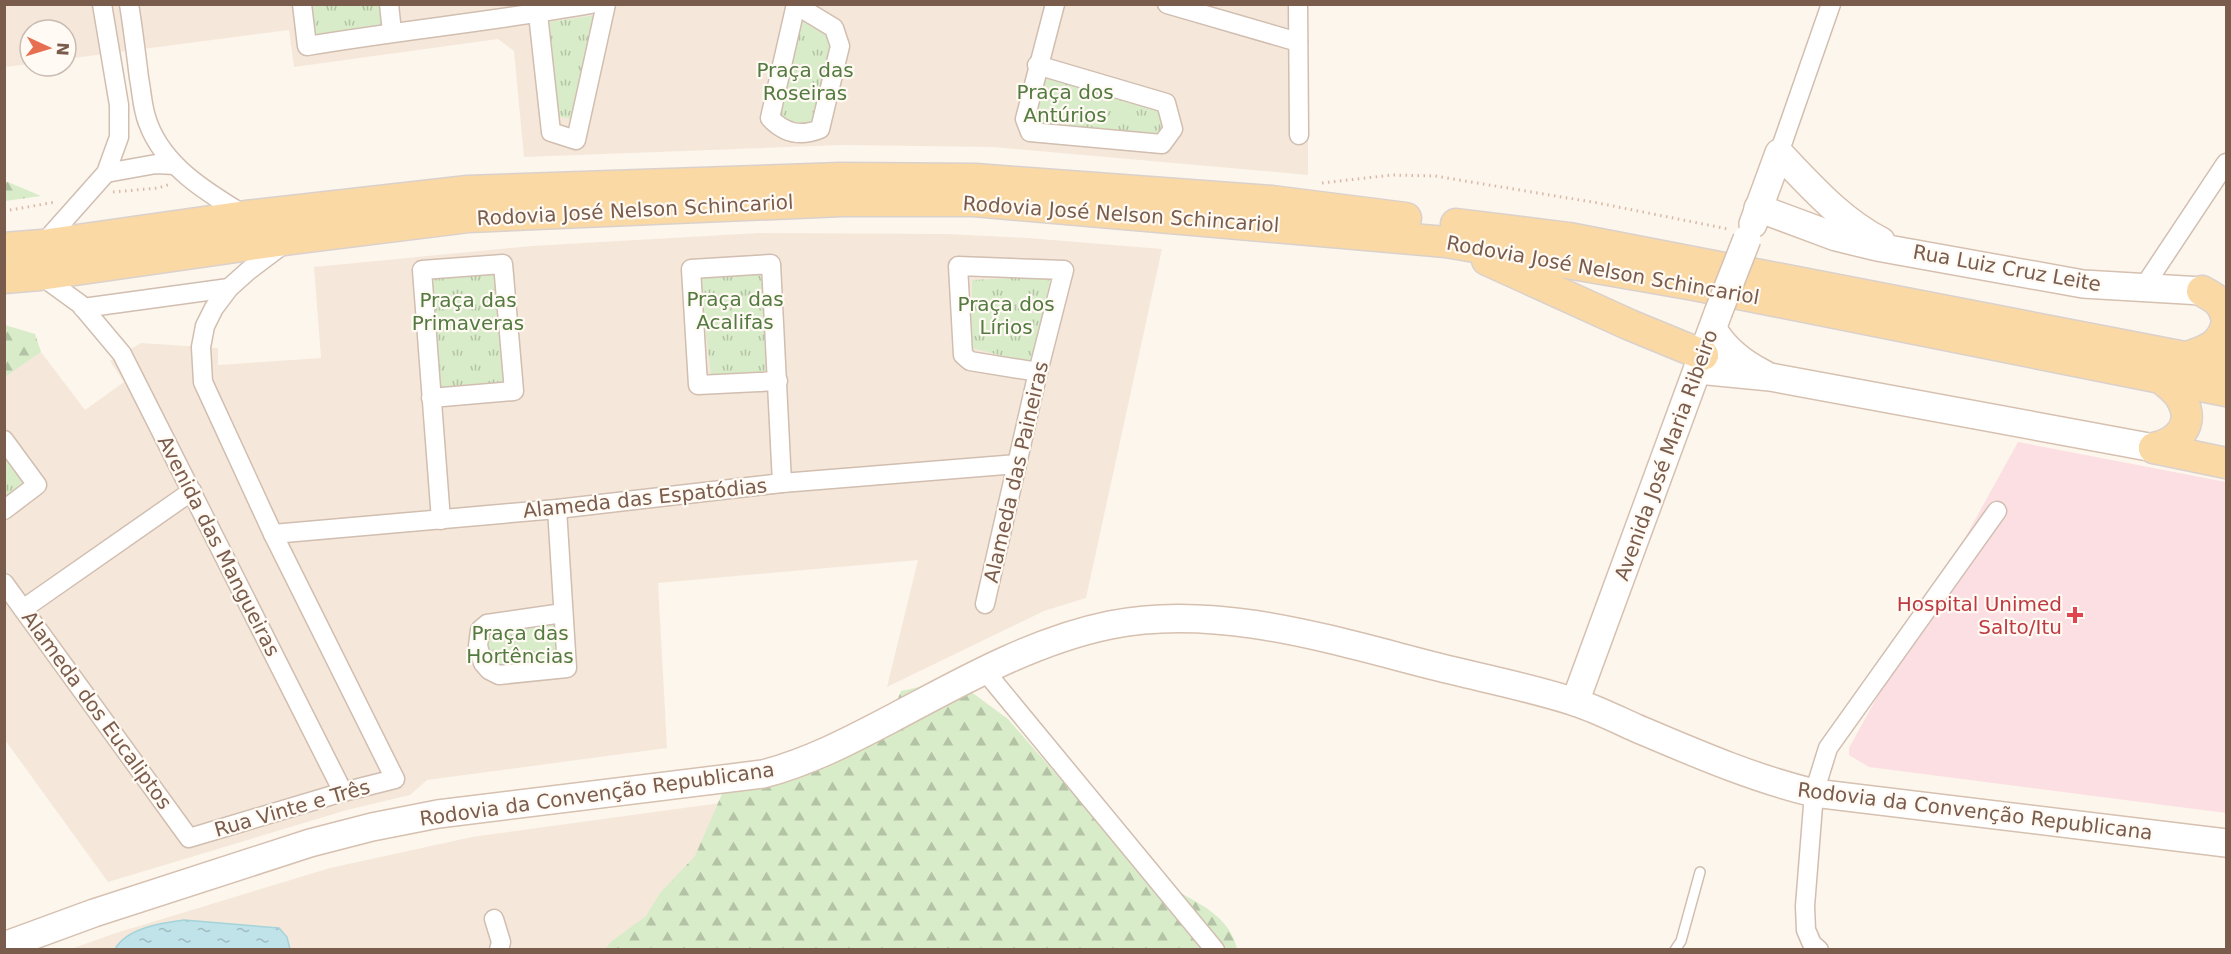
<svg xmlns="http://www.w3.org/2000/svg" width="2231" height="954" font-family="'DejaVu Sans',sans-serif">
  <defs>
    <pattern id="grass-tufts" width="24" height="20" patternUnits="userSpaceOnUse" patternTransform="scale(1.5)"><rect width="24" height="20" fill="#d8ecc9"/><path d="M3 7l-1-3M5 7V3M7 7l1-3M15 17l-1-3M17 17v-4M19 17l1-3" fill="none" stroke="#b4c2a5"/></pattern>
    <pattern id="forest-firs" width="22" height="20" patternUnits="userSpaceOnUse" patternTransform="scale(1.5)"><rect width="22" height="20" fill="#d8ecc9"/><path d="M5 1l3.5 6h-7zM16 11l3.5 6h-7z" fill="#b4c2a5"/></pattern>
    <pattern id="water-ripples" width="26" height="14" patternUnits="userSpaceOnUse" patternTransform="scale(1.5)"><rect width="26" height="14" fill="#bfe3e8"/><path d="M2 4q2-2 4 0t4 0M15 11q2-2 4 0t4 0" fill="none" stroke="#a0bbbe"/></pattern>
  </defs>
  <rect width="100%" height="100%" fill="#fdf6ec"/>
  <g fill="#f5e8da">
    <path d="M4,5H1308V175L994,147L842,145L524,157L514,51L498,39L294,67L289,30L66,59V30H30V64L5,67Z"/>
    <path d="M759,233L946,234L1028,238L1162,249L1086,598L1044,611L887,687L918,560L658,583L667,748L427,780L410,795L347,810L108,882L5,740L4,377L41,352L85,410L124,382L110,361L141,343L218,348V365L321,358L314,267L531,246Z"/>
    <path d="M771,796L710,949L68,950L116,933L330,868L472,837Z"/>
  </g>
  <path fill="#fbdfe3" d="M2018,442L2226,482V813L1869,767L1849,755V748Z"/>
  <g fill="url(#grass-tufts)">
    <path d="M309,5H382L385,28L313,37Z"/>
    <path d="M800,13L831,29L837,46L810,129L774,117Z"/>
    <path d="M596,15L575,120L553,115L550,22Z"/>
    <path d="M1045,72L1163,105L1167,126L1160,138L1040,127L1035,110Z"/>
    <path d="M500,270L508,385L440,389L430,275Z"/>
    <path d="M763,274L772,374L711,375L699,278Z"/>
    <path d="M1051,276L1032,363L971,348L972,280Z"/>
    <path d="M4,454L23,482L5,498H4Z"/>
    <path d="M560,617L563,664L492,667L484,643L488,628Z"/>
  </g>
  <g fill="url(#forest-firs)">
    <path d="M5,182H8L41,196L5,201Z"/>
    <path d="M5,325L35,334L41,352L5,377Z"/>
    <path d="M924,686H949L970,691L1008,719L1134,863C1141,868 1147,873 1153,878C1183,897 1229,910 1237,949L604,950L612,941L646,916L660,893L695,856L725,787L750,781L897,701L901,691Z"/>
  </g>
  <path fill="url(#water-ripples)" stroke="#a5d3da" stroke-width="1.5" d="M184,920L279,928L287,937L290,949H115C127,928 161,923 184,920Z"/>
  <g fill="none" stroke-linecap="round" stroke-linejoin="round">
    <g stroke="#d1beb0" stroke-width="12">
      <path id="lane" d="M1675,950L1681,941L1700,872"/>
    </g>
    <g stroke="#d1beb0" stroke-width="21">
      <g id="street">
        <path d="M129,4C133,29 136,53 139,78C142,93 142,108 148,123C164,167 208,193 246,216"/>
        <path d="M302,4L307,46C402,30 497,21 591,4"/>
        <path d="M389,4L392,32"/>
        <path d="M1167,4L1298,42"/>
        <path d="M1298,4L1299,135"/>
        <path d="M796,5L834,28L840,46L820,129C800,137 784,133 770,118L796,4"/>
        <path d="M538,14L551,132L576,140L606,4"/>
        <path d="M1037,65L1166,103L1173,129L1162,144L1030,132L1025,119L1055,4"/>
        <path d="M1779,153L1831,4"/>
        <path d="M106,173L156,164L175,165"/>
        <path d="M42,245L106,173L119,137V105L102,4"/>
        <path d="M40,275L80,304L122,354L343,792"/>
        <path d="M2143,288L2226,163"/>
        <path d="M83,308L229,288"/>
        <path d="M778,381L698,385L691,269L771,264L782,483"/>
        <path d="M431,398L514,391L503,264L422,270L441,520"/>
        <path d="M4,440L37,485L4,510"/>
        <path d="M557,509L567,668L499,675L489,670L483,663L478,646L480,630L487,624L563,613"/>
        <path d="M273,534L557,509L782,483L1017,464"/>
        <path d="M4,583L189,838L343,792L395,779L273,534L203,382L201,347L205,326L214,308L229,288L248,271L285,243"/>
        <path d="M985,604L1038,372L1064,270L958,266L963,355L970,361L1038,372"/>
        <path d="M23,609L192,491"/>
        <path d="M984,670L1215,950"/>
        <path d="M494,919L501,942L499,950"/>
        <path d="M1819,950L1812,944L1806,930L1805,906L1814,793L1828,748L1997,511"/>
      </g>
    </g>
    <g stroke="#d6c0b0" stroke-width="30">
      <g id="secondary">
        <path d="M1758,208L1836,237L1877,247L2083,284L2202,291"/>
        <path d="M1753,224L1779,153C1810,185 1840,220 1881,241"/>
        <path d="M1713,329C1725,350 1742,363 1764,374"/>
        <path d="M1698,370L1770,377L2154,448"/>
        <path d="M1575,702L1718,313"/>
        <path d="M4,946L94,913L310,843L372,827L438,814L763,774C809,762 849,741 891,719C961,682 1032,641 1110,625C1216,603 1332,640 1434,666C1481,678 1529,687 1575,702C1596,709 1616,719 1636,728C1695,753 1752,778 1814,793L2226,843"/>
      </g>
    </g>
    <g stroke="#dad1cd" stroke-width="33">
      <g id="primary">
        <path d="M1456,224L1569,238L2226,365"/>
        <path d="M4,248L42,245L246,216L468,191L841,178L975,179L1272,201L1406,218"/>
        <path d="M1487,260L1630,325L1703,355"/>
        <path d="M4,278L40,275L292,239L469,217L842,201H974L1446,242L1694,285L2226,391"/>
        <path d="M2202,291C2215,298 2223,302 2226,317"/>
        <path d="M2187,357C2205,351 2221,346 2226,326"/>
        <path d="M2154,448C2177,443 2196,425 2182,400C2178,391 2169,385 2162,379"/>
        <path d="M2154,448L2226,463"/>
      </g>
    </g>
    <g stroke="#d9b8a5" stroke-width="3" stroke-dasharray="1.5 4.5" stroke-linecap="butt">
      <path d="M1322,183L1392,175L1435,176L1598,203L1728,229"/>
      <path d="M113,192L158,188L171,184"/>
      <path d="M4,211L56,202"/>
    </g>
    <use href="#lane" stroke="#fff" stroke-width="9"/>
    <use href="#street" stroke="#fff" stroke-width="18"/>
    <use href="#secondary" stroke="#fff" stroke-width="27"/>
    <use href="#primary" stroke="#fbd9a5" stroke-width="30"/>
    <g stroke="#d6c0b0" stroke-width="30" stroke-linecap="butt">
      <path id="secondary-bridge" d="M1718,313L1747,239"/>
    </g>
    <use href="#secondary-bridge" stroke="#fff" stroke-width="27"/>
  </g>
  <path fill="#e0444e" stroke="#fffaf3" stroke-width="2" d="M2072 606h6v6h6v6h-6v6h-6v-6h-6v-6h6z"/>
  <g text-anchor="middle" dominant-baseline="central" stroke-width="4.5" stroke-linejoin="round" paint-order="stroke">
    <g font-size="20" fill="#537a41" stroke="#fffaf3">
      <text x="805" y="70">Praça das<tspan x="805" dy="23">Roseiras</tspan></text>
      <text x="1065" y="92">Praça dos<tspan x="1065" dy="23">Antúrios</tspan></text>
      <text x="735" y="299">Praça das<tspan x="735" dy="23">Acalifas</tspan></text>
      <text x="468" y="300">Praça das<tspan x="468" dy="23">Primaveras</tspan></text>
      <text x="1006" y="304">Praça dos<tspan x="1006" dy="23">Lírios</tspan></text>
      <text x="520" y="633">Praça das<tspan x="520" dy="23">Hortências</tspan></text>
    </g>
    <g font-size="20" fill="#7a5c4d" stroke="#fffaf3">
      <text transform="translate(635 210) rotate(-3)">Rodovia José Nelson Schincariol</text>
      <text transform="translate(1121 214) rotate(4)">Rodovia José Nelson Schincariol</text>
      <text transform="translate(2007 268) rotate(10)">Rua Luiz Cruz Leite</text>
      <text transform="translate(1603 270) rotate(10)">Rodovia José Nelson Schincariol</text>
      <text transform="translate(1666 455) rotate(-70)">Avenida José Maria Ribeiro</text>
      <text transform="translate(1016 472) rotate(-77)">Alameda das Paineiras</text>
      <text transform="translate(645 498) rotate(-6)">Alameda das Espatódias</text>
      <text transform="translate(219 546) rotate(63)">Avenida das Mangueiras</text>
      <text transform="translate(97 710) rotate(54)">Alameda dos Eucaliptos</text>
      <text transform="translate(597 794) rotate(-8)">Rodovia da Convenção Republicana</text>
      <text transform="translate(292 808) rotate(-16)">Rua Vinte e Três</text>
      <text transform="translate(1975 811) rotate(7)">Rodovia da Convenção Republicana</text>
    </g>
    <g font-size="20" fill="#be3a42" stroke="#fffaf3" text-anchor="end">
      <text x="2062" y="604">Hospital Unimed<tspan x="2062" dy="23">Salto/Itu</tspan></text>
    </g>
  </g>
  <rect width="2231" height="954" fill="none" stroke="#7a5c4d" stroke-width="12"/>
  <g transform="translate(48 48) rotate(94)"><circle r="28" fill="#fffaf3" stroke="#cabbb1" stroke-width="1.5"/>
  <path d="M0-4.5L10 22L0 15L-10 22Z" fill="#e76f51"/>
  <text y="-9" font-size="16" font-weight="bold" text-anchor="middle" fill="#7a5c4d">N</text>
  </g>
</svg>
